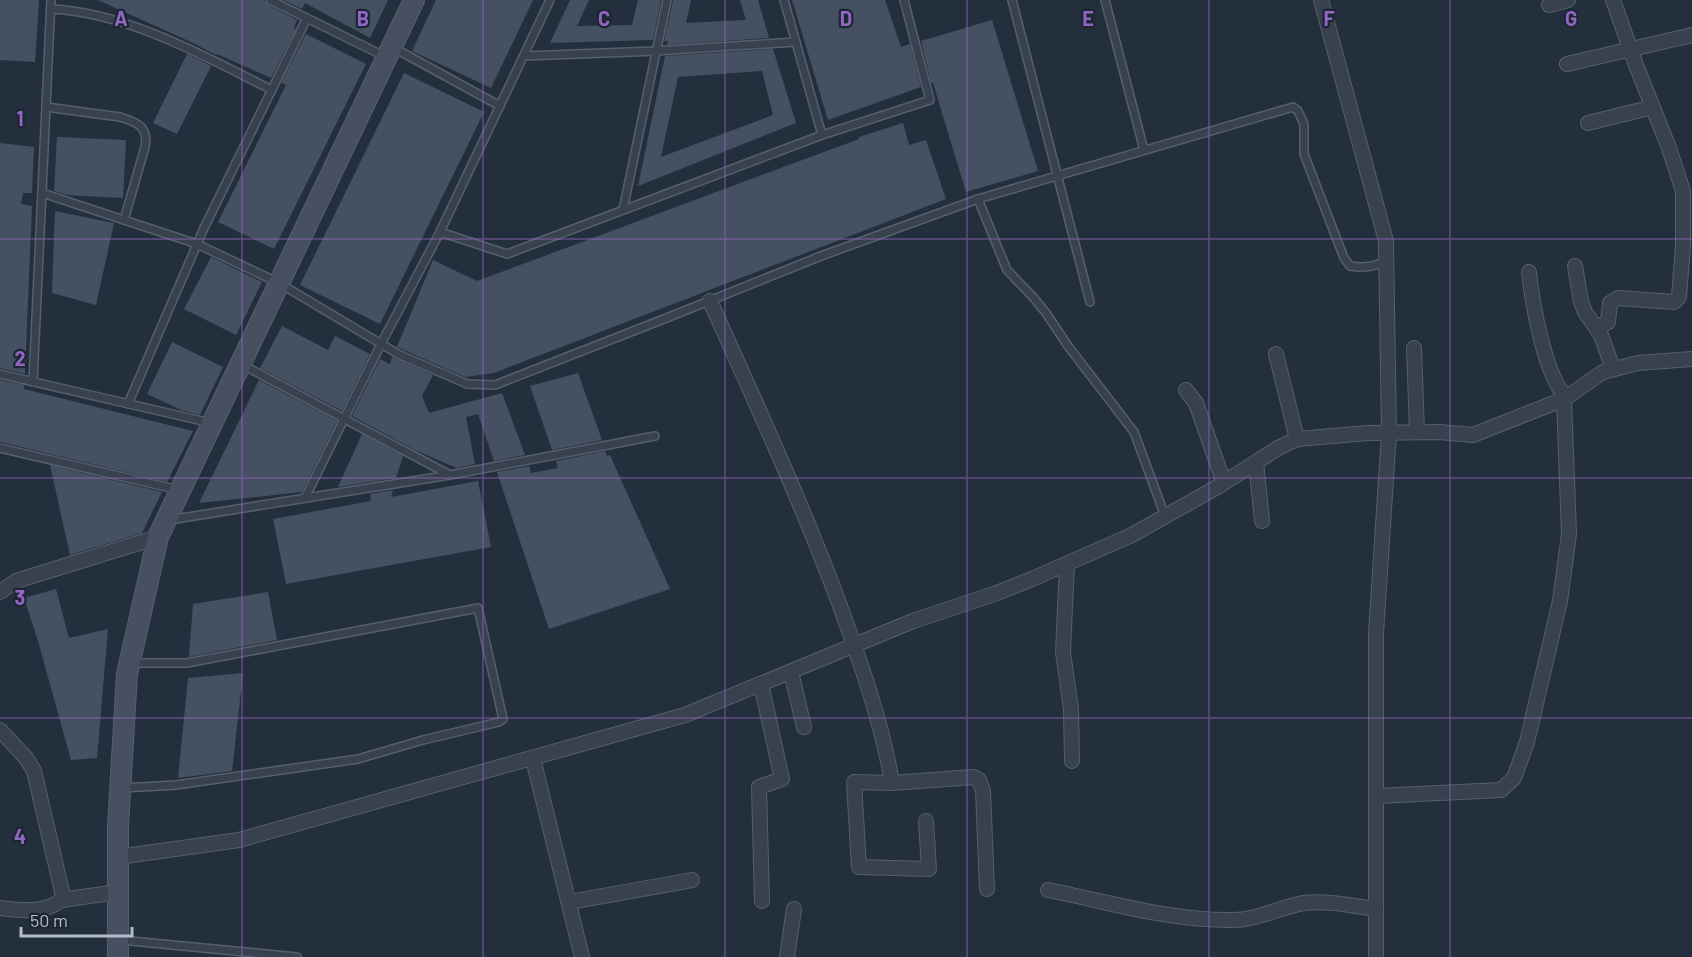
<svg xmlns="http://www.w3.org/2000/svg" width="1692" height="957" font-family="Barlow,sans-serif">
  <rect width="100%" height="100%" fill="#242f3e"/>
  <g fill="#455162" fill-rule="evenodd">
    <path d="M0,0H39L35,62L0,60Z"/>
    <path d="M98,0H264L268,5L297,20L294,28L296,29L271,78L217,54L216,55L193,43Z"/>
    <path d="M283,0H388L370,38L305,3L302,9Z"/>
    <path d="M436,0H533L491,88L412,51Z"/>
    <path d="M570,0H589L577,26L632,25L638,0H661L653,40L550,43Z"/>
    <path d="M673,0H691L686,23L746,20L740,0H758L769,38L667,45L668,41H664Z"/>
    <path d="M792,0H885L901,47L910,44L921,87L828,120Z"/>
    <path d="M992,20L1038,171L966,192L933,83H931L921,41Z"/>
    <path d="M306,34L366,64L274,249L218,222L286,85L281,83Z"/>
    <path d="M773,49L796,123L638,186L665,56ZM762,71L773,115L661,157L678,77Z"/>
    <path d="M187,54L211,66L177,134L153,123Z"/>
    <path d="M404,73L484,112L380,324L300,285Z"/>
    <path d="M903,123L909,145L926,140L946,199L494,373L465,377L397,347L433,260L477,281L859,139V137Z"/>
    <path d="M57,137L126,140L123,198L67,195L54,191Z"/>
    <path d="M0,143L34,147L32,193H23L21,204L32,206L25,374L0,368Z"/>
    <path d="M55,211L114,223L96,305L52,293Z"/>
    <path d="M211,257L262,282L236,335L184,309Z"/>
    <path d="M282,326L328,350L335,336L370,354L342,411L260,368Z"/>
    <path d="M172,342L223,367L200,415L181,410L147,394Z"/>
    <path d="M392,357L433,375L422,396L429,413L502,393L525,455L494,461L478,414L466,417L475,464L457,468L417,451L352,416L380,359L390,364Z"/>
    <path d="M578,373L602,440L552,450L530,386Z"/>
    <path d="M0,380L24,385V389L193,431L167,482L0,442Z"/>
    <path d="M259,380L337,421L302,492L199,503Z"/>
    <path d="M362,434L403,456L396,478L338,487Z"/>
    <path d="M605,451L607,456L610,455L670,589L549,629L497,472L529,466L531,473L558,468L556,461Z"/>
    <path d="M50,465L162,492L142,533L70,555Z"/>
    <path d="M478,481L491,547L286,584L273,519L371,501L370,494L393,490L391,497Z"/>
    <path d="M56,589L69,638L108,629L97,758L71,760L38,641L24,598Z"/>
    <path d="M268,592L277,640L189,657L193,604Z"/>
    <path d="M243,673L232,771L178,778L188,678Z"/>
  </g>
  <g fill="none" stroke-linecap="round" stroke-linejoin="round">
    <g stroke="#565f6c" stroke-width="10">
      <g id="lane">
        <path d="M270,0L386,57"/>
        <path d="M784,0L822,135"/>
        <path d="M1012,0L1090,302"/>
        <path d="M1105,0L1144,150"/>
        <path d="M51,9C126,12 206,57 272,90"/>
        <path d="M394,48L500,106"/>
        <path d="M524,56L656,51L796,42"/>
        <path d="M46,107L120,117C137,122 149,127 145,147L124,220"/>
        <path d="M42,193L197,244L279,283L398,354L467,384L495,385L669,317L821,256L978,199L1293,107L1298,111L1304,124V154L1344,258L1350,266C1364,268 1373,267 1386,261"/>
        <path d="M978,199L1007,270L1033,297L1046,313L1068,346L1134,432L1165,516"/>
        <path d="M623,210L667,0"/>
        <path d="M440,232L507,254L822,135L930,100L904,0"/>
        <path d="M243,365L450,475"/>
        <path d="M0,374L211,423"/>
        <path d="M33,382L51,0"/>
        <path d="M128,404L204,228L307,18"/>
        <path d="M0,448L179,490"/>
        <path d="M305,498L381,344L440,232L550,0"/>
        <path d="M169,520L450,475L655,436"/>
        <path d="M123,788L176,785L358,759L423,740L499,722L503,719L478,608L187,663H132"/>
        <path d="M120,940L297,957"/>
      </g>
    </g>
    <g stroke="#565f6c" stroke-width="16">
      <g id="street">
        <path d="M1321,0L1386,241L1389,433L1376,633V957"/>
        <path d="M1549,5L1568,0"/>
        <path d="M1567,64L1692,35"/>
        <path d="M1588,123L1653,107"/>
        <path d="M1575,266L1581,302L1585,312L1601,335L1613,369"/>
        <path d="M1529,272C1532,303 1545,376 1566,397"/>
        <path d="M710,301C755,401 801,501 839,603C860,661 882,722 892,783"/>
        <path d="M1596,328L1608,322L1610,303L1618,298L1674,302L1679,297L1683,245V191L1669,148L1636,65L1613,0"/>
        <path d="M1414,348L1417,432"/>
        <path d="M1276,354L1297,439"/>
        <path d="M1186,390L1196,403L1224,483"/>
        <path d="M1256,462L1262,521"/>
        <path d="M1067,564L1063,652L1071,709L1072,761"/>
        <path d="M0,592L16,581L158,537"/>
        <path d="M791,672L804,727"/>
        <path d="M761,684L782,779L759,787L762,901"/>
        <path d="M0,730L26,758L34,771L64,900"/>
        <path d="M533,759L582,957"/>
        <path d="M1377,796L1501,790L1514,778L1527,742L1560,601L1569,534L1564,399"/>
        <path d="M926,821L929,869L859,867L854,782L892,783L973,777L979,780L983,791L987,889"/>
        <path d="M118,857L239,840L685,715L913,621L997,593L1032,579L1132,535L1219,486L1278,448L1297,439L1368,433L1439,432L1473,435L1564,399L1603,372L1638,363L1692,359"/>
        <path d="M1048,890C1109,902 1170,921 1233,920C1257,920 1280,907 1304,903C1327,900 1353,906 1376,909"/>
        <path d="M569,902L692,880"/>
        <path d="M0,908C19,910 45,914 61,900L118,892"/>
        <path d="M787,957L794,909"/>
      </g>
    </g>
    <g stroke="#565f6c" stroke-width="22">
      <path id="secondary" d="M118,957V826L127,674L158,537L414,0"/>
    </g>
    <use href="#lane" stroke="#38414e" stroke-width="7"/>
    <use href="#street" stroke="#38414e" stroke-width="14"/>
    <use href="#secondary" stroke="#465061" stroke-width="20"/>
  </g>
  <path fill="none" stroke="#9266c3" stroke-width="1.5" stroke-opacity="0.55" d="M242,0V957M483,0V957M725,0V957M967,0V957M1209,0V957M1450,0V957M0,239H1692M0,478H1692M0,718H1692"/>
  <g font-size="20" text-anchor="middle" font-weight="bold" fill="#9266c3" stroke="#1d2633" stroke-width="4.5" stroke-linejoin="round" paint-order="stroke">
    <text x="121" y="26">A</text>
    <text x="363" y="26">B</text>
    <text x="604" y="26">C</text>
    <text x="846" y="26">D</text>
    <text x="1088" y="26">E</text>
    <text x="1329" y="26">F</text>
    <text x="1571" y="26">G</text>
    <text x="20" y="126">1</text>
    <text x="20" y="366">2</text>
    <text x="20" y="605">3</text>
    <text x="20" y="844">4</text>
  </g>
  <path d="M21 927v9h111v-9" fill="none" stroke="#b4bcc9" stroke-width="3"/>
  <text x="30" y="927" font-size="18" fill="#b4bcc9" stroke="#1d2633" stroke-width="4.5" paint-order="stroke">50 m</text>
</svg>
